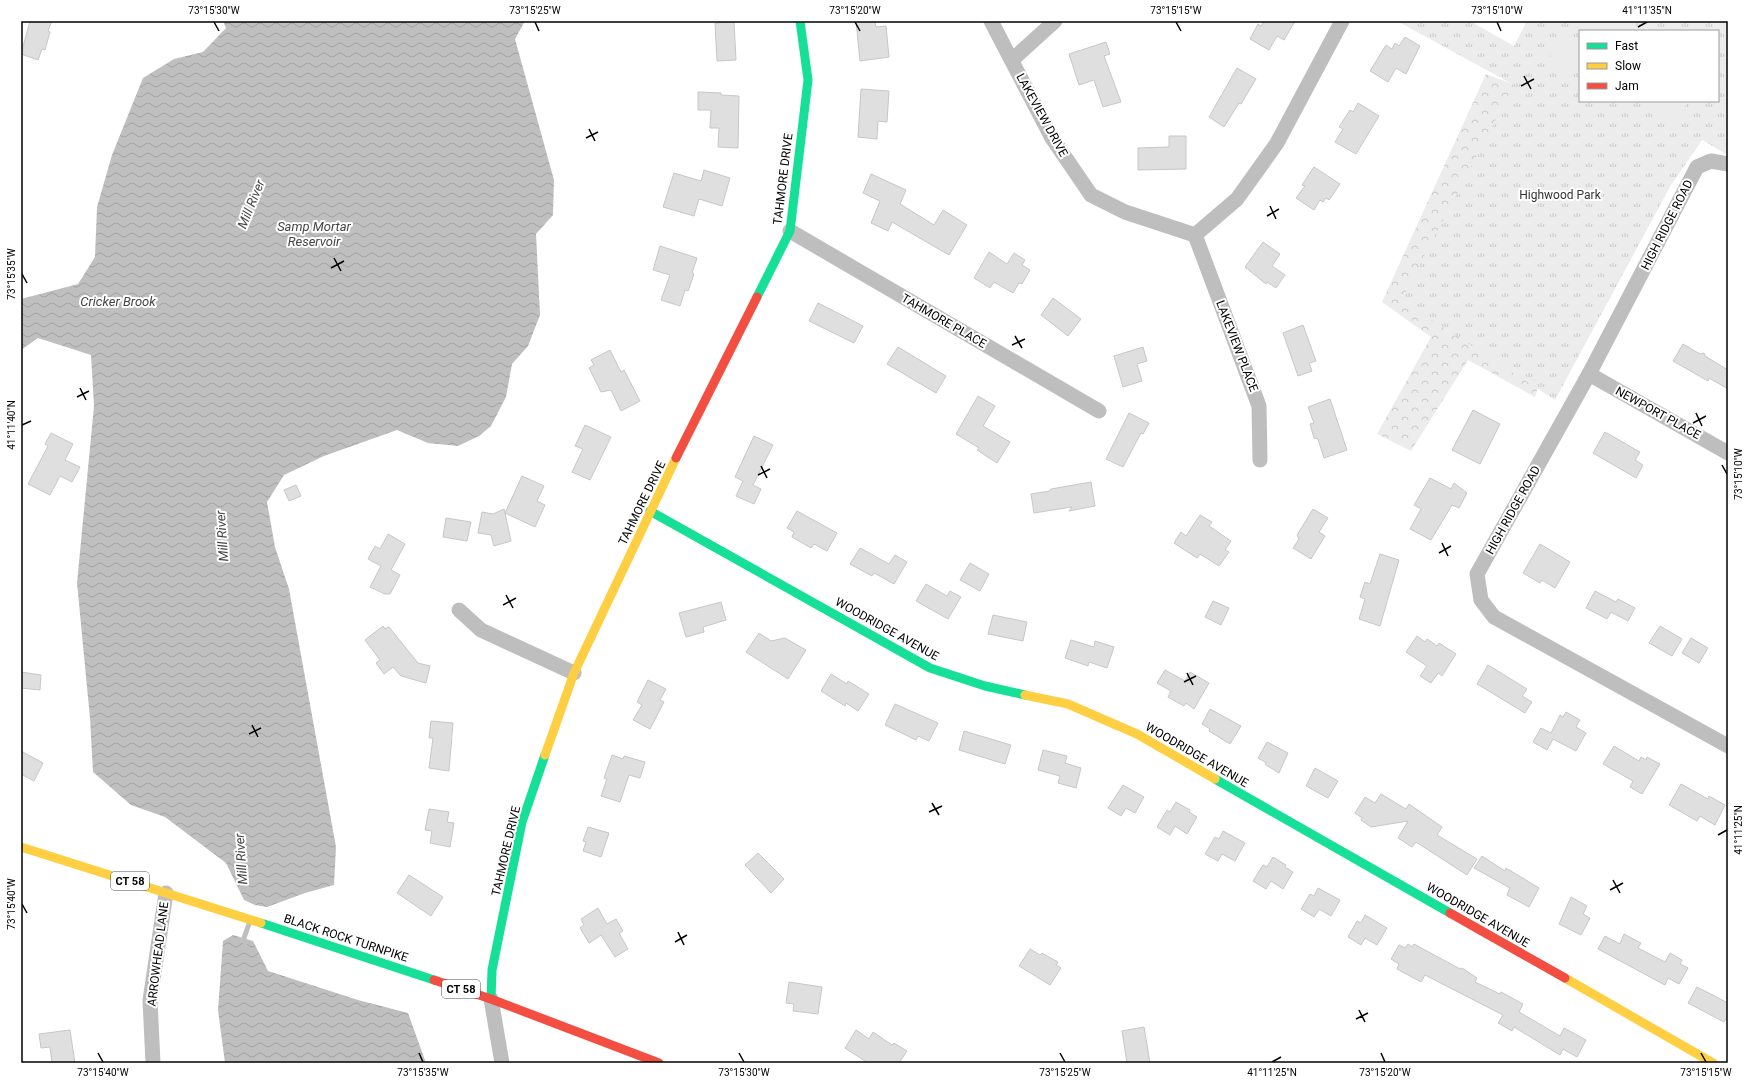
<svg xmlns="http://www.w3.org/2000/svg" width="1749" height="1084" font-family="Roboto,sans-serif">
  <defs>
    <pattern id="forest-crowns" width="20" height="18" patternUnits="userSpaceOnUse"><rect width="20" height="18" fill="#ececec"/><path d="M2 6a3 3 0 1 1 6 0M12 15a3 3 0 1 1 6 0" fill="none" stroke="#c9c9c9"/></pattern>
    <pattern id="park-tufts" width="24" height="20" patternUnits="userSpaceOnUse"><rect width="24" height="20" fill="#ececec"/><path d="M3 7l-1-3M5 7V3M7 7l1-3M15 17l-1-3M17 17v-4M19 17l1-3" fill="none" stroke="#c9c9c9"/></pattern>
    <pattern id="water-waves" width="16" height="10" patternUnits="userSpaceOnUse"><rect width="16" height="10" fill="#bfbfbf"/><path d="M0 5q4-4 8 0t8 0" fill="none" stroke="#a2a2a2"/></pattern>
  </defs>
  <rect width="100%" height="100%" fill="#fff"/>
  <path fill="url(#forest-crowns)" d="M1486,74L1545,96L1542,374L1535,397L1468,360L1411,451L1377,434L1431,337L1382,302Z"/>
  <path fill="url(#park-tufts)" fill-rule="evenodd" d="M1397,21H1470L1514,46L1527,21H1728V155L1702,140L1671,185L1555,400L1401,300L1514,85ZM1580,31H1718V101H1580Z"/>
  <g fill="#ececec">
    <path d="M1585,21H1633L1639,31H1581Z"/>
    <path d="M1580,33V62L1569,75L1557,68L1550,55L1556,40L1576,43Z"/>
    <path d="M1649,101H1687L1679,123L1646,111Z"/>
  </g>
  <g fill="url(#water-waves)">
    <path d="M223,21H525L515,39L554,180L553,215L536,234L540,315L528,346L512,364L506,397L491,426L479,436L458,446L428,443L397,430L324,456L284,475L267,502L275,547L289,589L336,847L334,885L305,893L267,907L255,905L244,900L226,863L165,817L131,805L93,772L90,718L77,583L94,406L91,355L38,338L21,350V299L78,284L95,257L97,207L112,155L143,78L174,59L203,52L226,28Z"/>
    <path d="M233,935L253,941L268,971L358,1000L408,1013L426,1063H225L218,1010L223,941Z"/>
  </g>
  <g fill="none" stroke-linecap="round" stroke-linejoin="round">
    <path stroke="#bfbfbf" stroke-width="5" d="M245,943L244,938L249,924"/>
  </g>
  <g fill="#dfdfdf" stroke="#c7c7c7">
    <path d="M30,21H52L48,31L50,32L45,50L42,49L38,60L21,54Z"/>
    <path d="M856,21H875L876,27L886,26L889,57L860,61Z"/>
    <path d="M1264,21H1295L1284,40L1277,36L1269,50L1250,39L1258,24L1261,26Z"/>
    <path d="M734,22L736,60L717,61L715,23Z"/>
    <path d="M1405,37L1420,46L1406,74L1396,68L1388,82L1370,71L1386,45L1392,49L1395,43L1399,46Z"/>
    <path d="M1106,42L1110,54L1104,56L1121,102L1103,107L1094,80L1079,85L1069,54Z"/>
    <path d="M1237,68L1256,79L1241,104L1239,103L1224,127L1209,117Z"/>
    <path d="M861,89L889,91L887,122L878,121L877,139L858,137Z"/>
    <path d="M698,92L721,93V95L739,96L738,148L718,147L719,128H710L711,110H698Z"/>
    <path d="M1358,103L1379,116L1356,154L1335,142L1343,129L1339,127L1350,110L1353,112Z"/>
    <path d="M1169,136H1186V169L1138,170V148L1169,147Z"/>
    <path d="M1314,167L1340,184L1329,200L1326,198L1323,202L1320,200L1314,210L1296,198L1305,186L1302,185Z"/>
    <path d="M704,170L730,178L722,206L699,199L694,216L663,207L674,173L701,181Z"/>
    <path d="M871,174L906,190L900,204L934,225L943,210L967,225L949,255L892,222L888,231L871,223L880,201L863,193Z"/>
    <path d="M1263,242L1280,254L1272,266L1285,275L1276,288L1267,282L1266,284L1245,267Z"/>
    <path d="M660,246L697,258L692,273L694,274L688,291L685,290L680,306L661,300L670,275L653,270Z"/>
    <path d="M989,252L1007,264L1014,253L1025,260L1022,265L1030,270L1022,284L1019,283L1013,293L994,282L990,288L974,278Z"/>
    <path d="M1053,298L1081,319L1068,336L1041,315Z"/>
    <path d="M818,303L863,326L854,343L809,321Z"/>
    <path d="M1303,325L1316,361L1309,363L1312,371L1298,376L1283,333Z"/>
    <path d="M1683,344L1700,354L1704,353L1705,356L1728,370V389L1709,378L1708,381L1673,361Z"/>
    <path d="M898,347L946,376L936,393L887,364Z"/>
    <path d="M1143,347L1147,361L1137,364L1142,381L1123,387L1114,356Z"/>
    <path d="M610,350L621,372L624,370L640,401L621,411L611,390L601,392L589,368L594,365L591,360Z"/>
    <path d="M978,396L995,406L983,426L1010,442L997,463L977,450L979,448L956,434Z"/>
    <path d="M1330,399L1347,450L1324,458L1318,439L1314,438L1310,424L1314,423L1308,407Z"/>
    <path d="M1473,410L1500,424L1480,464L1452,450Z"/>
    <path d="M1129,413L1149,423L1143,434L1141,433L1123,467L1106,459Z"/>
    <path d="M585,425L611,437L590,480L572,472L583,449L575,446Z"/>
    <path d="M1605,432L1640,452L1635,460L1643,465L1636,478L1593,453Z"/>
    <path d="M51,433L73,444L65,460L80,467L72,482L60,476L50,495L28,484L48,446L45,444Z"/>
    <path d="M754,436L773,445L753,485L761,489L754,504L736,496L743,481L735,477Z"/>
    <path d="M522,476L544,486L537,501L545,505L535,527L505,513L511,541L494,546L491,535L478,533L482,512L493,514L504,509L505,513Z"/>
    <path d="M1430,478L1451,489L1454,483L1467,493L1459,508L1452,505L1431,540L1410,529L1421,509L1414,505Z"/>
    <path d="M1091,482L1095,506L1069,511L1072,507L1034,513L1031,494L1050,491L1051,489Z"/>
    <path d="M296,485L301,496L289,501L284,490Z"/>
    <path d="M1313,509L1328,518L1319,532L1325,536L1311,559L1293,548L1299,539L1297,535Z"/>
    <path d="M797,511L837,533L827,551L814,544L811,548L792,537L794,532L787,528Z"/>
    <path d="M1200,515L1212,522L1209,526L1231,541L1225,550L1229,552L1219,566L1200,554L1197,558L1174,543L1181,532L1186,536Z"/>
    <path d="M446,518L471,522L467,541L443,537Z"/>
    <path d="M388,534L405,544L391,570L400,575L390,594H385L370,587L381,566L368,559L375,546L380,549Z"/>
    <path d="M1540,544L1570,562L1555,588L1542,580L1540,583L1523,573Z"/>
    <path d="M860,548L889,564L895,555L907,562L894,584L874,573L872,576L850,564Z"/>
    <path d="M1380,554L1399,560L1380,626L1359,619L1365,599L1360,597L1365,582L1370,584Z"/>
    <path d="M970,563L989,574L980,591L960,580Z"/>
    <path d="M926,584L947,596L950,591L961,597L948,619L916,601Z"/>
    <path d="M1595,591L1616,602L1618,599L1635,608L1628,621L1611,612L1607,619L1586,608Z"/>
    <path d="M1213,601L1229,608L1221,625L1205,617Z"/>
    <path d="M721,602L726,620L703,627L704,632L686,637L679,613Z"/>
    <path d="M993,615L1027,622L1023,641L988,634Z"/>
    <path d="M383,626L385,629L389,627L418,663L430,666L426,683L401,676L393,667L384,674L376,663L380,660L365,640Z"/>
    <path d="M1660,626L1682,639L1672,656L1649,643Z"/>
    <path d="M759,633L771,641L785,638L806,650L788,679L746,652Z"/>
    <path d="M1417,636L1425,642L1427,639L1437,646L1439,643L1456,654L1442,676L1438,673L1431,683L1420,676L1427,666L1406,652Z"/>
    <path d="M1691,638L1708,648L1699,663L1682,653Z"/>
    <path d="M1071,640L1094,647L1095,641L1114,647L1107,668L1089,662L1088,666L1065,658Z"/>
    <path d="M1488,665L1527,689L1522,696L1532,702L1525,713L1477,684Z"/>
    <path d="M1165,670L1185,681L1190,672L1209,683L1194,709L1186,703L1184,706L1168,697L1171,691L1157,683Z"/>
    <path d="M21,672L41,675L40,690L21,688Z"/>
    <path d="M831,674L847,684L848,681L869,694L858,711L846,703L845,706L821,691Z"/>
    <path d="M648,680L666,689L660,700L664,702L650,729L633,720L642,705L637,702Z"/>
    <path d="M895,704L938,723L929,741L918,736L916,740L885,725Z"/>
    <path d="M1210,709L1241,726L1230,744L1209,731L1210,729L1202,724Z"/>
    <path d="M1566,712L1580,720L1576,727L1586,733L1576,751L1553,739L1547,750L1533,742L1541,728L1551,733L1560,715L1563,717Z"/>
    <path d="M431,721L453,723L449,771L429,768L433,738H429Z"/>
    <path d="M964,731L1011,745L1005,764L959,750Z"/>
    <path d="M1267,742L1288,753L1279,773L1266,765L1265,762L1258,758Z"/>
    <path d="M1614,746L1639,761L1641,757L1646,760L1647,757L1660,764L1642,794L1630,787L1633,781L1603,764Z"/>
    <path d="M1043,750L1067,756L1065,763L1081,768L1076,788L1058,783L1060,776L1038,770Z"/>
    <path d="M21,751L43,763L34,781L21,774Z"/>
    <path d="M612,755L623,759L624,756L645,762L640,778L629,775L620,802L601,796L607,779L604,778Z"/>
    <path d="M1315,768L1338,781L1328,798L1306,786Z"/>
    <path d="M1681,784L1708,799L1709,796L1725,805L1715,825L1700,816L1697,821L1669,805Z"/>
    <path d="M1123,785L1144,797L1135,813L1126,808L1121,816L1108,808Z"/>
    <path d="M1381,794L1406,809L1409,804L1442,827L1437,835L1477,859L1467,875L1416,842L1412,847L1398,838L1408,821L1371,827L1361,820L1362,818L1355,813L1365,797L1375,803Z"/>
    <path d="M1176,802L1190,810L1189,812L1197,817L1187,834L1175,826L1170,835L1157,827L1167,810L1170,812Z"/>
    <path d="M429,809L449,812L447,822L454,823L450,847L430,843L432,831L425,830Z"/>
    <path d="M588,827L609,833L601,857L583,851L586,842L583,841Z"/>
    <path d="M1223,831L1245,843L1235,861L1222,854L1218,861L1205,854L1215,837L1219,839Z"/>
    <path d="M758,853L784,879L771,893L745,865Z"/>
    <path d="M1482,856L1505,871L1506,868L1539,888L1529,907L1507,895L1510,888L1474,868Z"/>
    <path d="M1273,857L1286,865L1285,867L1293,872L1283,889L1271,881L1266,889L1253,881L1263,865L1267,867Z"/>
    <path d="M409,875L443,897L431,916L397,893Z"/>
    <path d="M1318,888L1340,900L1331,916L1319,909L1314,917L1301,909L1310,894L1314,896Z"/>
    <path d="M1571,897L1587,906L1583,914L1590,918L1581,935L1559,924Z"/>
    <path d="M598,908L607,924L616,919L623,931L619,933L628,949L615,957L601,935L589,943L580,928L584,925L581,919Z"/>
    <path d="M1365,915L1387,928L1377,945L1365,938L1361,945L1348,937L1357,921L1361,923Z"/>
    <path d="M1624,934L1641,943L1638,948L1665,962L1670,953L1682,960L1680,964L1688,968L1679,984L1668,978L1665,985L1598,949L1605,936L1620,944Z"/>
    <path d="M1408,944L1412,947L1414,944L1460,969L1462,968L1477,978L1475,982L1500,994L1501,992L1523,1004L1519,1012L1560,1036L1564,1028L1586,1040L1577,1057L1563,1049L1560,1055L1514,1027L1512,1031L1498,1023L1503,1015L1425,975L1421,982L1397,969L1399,964L1391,959L1399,945L1405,948Z"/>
    <path d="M1030,949L1040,955L1042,953L1058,962L1056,965L1061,968L1050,985L1019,966Z"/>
    <path d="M789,982L822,987L818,1014L793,1011L794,1004L786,1003Z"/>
    <path d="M1697,987L1728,1003V1015L1724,1022L1688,1003Z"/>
    <path d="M1144,1027L1150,1063H1127L1122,1031Z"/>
    <path d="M70,1030L75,1063H52L50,1047L41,1048L39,1034Z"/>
    <path d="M856,1030L869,1039L873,1032L892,1045L894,1043L907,1051L899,1063H868L845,1048Z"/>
  </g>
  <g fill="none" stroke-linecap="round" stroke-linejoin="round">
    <g stroke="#bebebe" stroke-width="15">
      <path d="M991,21L1052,138L1091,195L1125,212L1195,235"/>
      <path d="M1012,60L1055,21"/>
      <path d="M1728,164L1711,161L1697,167L1589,374L1477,574L1481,600L1494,617L1728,746"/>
      <path d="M790,231L1099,411"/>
      <path d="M1195,235L1237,199L1277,143L1342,21"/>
      <path d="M1195,235L1259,406L1260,460"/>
      <path d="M1589,374L1728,453"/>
      <path d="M459,610L481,630L574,673"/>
      <path d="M491,999L502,1063"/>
      <path d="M153,1063L150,1000L166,893"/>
    </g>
    <g stroke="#16e098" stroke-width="9">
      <path d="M757,297L790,231L808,80L800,21"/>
      <path d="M650,511L930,668L985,686L1025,695"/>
      <path d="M1215,779L1450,913"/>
      <path d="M261,923L434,980"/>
      <path d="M491,999L492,970L522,822L545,755"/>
    </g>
    <g stroke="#ffcf43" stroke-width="9">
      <path d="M1025,695L1068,704L1137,734L1215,779"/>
      <path d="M545,755L574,673L676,458"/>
      <path d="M21,847L261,923"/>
      <path d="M1565,978L1713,1063"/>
    </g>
    <g stroke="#f24e42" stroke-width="9">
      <path d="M676,458L757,297"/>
      <path d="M1450,913L1565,978"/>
      <path d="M434,980L491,999L659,1063"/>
    </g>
  </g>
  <path fill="none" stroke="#000" stroke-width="1.5" d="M214,22L219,31M535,22L539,31M855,22L860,31M1176,22L1181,31M1497,22L1501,31M1638,27L1647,22M1524,76L1531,89M1521,86L1534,79M589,129L595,141M586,138L598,132M1270,206L1276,219M1267,216L1279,209M334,258L341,271M331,268L344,261M22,274L27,283M1015,336L1022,348M1012,345L1025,339M80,388L86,400M77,397L89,391M1696,413L1702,426M1693,423L1706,416M22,425L31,421M1722,465L1727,474M761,466L767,478M758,475L770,469M1442,543L1448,556M1439,553L1451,546M506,595L513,608M503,605L516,598M1187,673L1193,685M1184,682L1196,676M252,725L258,737M249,734L261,728M932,803L939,815M929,812L942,806M1718,835L1727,830M1613,880L1620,893M1610,890L1623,883M22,904L27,913M678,932L684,945M675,942L687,935M1359,1010L1365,1022M1356,1019L1368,1013M98,1053L103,1062M419,1053L423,1062M739,1053L744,1062M1060,1053L1065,1062M1381,1053L1385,1062M1701,1053L1706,1062M1272,1062L1281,1057"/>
  <g text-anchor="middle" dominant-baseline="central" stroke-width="4" stroke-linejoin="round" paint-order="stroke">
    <g fill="#fff" stroke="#4c4c4c" stroke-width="1">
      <rect x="111" y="872" width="38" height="18" rx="3"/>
      <rect x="442" y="980" width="38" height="18" rx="3"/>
    </g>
    <g font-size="11" font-weight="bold" fill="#000">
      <text x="130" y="881">CT 58</text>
      <text x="461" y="989">CT 58</text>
    </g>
    <g font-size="12" fill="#000" stroke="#fff">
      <text transform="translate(1042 115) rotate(61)">LAKEVIEW DRIVE</text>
      <text transform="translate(783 179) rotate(-83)">TAHMORE DRIVE</text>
      <text transform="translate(1667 225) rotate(-63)">HIGH RIDGE ROAD</text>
      <text transform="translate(944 321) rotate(30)">TAHMORE PLACE</text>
      <text transform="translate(1237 346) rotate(69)">LAKEVIEW PLACE</text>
      <text transform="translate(1658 413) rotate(29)">NEWPORT PLACE</text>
      <text transform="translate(642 503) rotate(-64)">TAHMORE DRIVE</text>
      <text transform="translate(1513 510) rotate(-61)">HIGH RIDGE ROAD</text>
      <text transform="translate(887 629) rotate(29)">WOODRIDGE AVENUE</text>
      <text transform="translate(1197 755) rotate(30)">WOODRIDGE AVENUE</text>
      <text transform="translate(506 851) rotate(-77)">TAHMORE DRIVE</text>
      <text transform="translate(1478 915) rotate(30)">WOODRIDGE AVENUE</text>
      <text transform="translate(346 938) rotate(18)">BLACK ROCK TURNPIKE</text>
      <text transform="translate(158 954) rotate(-83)">ARROWHEAD LANE</text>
    </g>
    <g font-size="12" fill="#333" stroke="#fff">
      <text x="1560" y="195">Highwood Park</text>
    </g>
    <g font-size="13" font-style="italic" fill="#444" stroke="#fff">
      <text transform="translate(251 204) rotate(-68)">Mill River</text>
      <text x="314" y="226">Samp Mortar<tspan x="314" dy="15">Reservoir</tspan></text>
      <text x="118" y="301">Cricker Brook</text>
      <text transform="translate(222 536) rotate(-94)">Mill River</text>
      <text transform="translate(241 859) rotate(-94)">Mill River</text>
    </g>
  </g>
  <rect width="1749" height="1084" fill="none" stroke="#ffffff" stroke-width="44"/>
  <rect x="1579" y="30" width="140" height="72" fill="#ffffff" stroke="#999999"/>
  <rect x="1587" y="43" width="20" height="6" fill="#16e098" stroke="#999999"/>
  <text x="1615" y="50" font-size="12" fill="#000000">Fast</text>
  <rect x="1587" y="63" width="20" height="6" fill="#ffcf43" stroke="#999999"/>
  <text x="1615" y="70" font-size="12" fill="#000000">Slow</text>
  <rect x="1587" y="83" width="20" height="6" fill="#f24e42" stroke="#999999"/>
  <text x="1615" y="90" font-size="12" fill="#000000">Jam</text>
  <rect x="22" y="22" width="1705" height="1040" fill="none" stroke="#000" stroke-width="1.5"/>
  <g font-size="10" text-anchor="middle" fill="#000">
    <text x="214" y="14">73°15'30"W</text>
    <text x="535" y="14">73°15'25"W</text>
    <text x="855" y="14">73°15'20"W</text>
    <text x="1176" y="14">73°15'15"W</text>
    <text x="1497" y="14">73°15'10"W</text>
    <text x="1647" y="14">41°11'35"N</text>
    <text transform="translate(11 274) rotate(-90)" y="4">73°15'35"W</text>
    <text transform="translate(11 425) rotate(-90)" y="4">41°11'40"N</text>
    <text transform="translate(1738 474) rotate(-90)" y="4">73°15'10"W</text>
    <text transform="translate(1738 830) rotate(-90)" y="4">41°11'25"N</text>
    <text transform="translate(11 904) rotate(-90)" y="4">73°15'40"W</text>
    <text x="103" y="1076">73°15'40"W</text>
    <text x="423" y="1076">73°15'35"W</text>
    <text x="744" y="1076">73°15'30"W</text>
    <text x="1065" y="1076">73°15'25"W</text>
    <text x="1272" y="1076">41°11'25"N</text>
    <text x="1385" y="1076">73°15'20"W</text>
    <text x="1706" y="1076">73°15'15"W</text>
  </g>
</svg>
